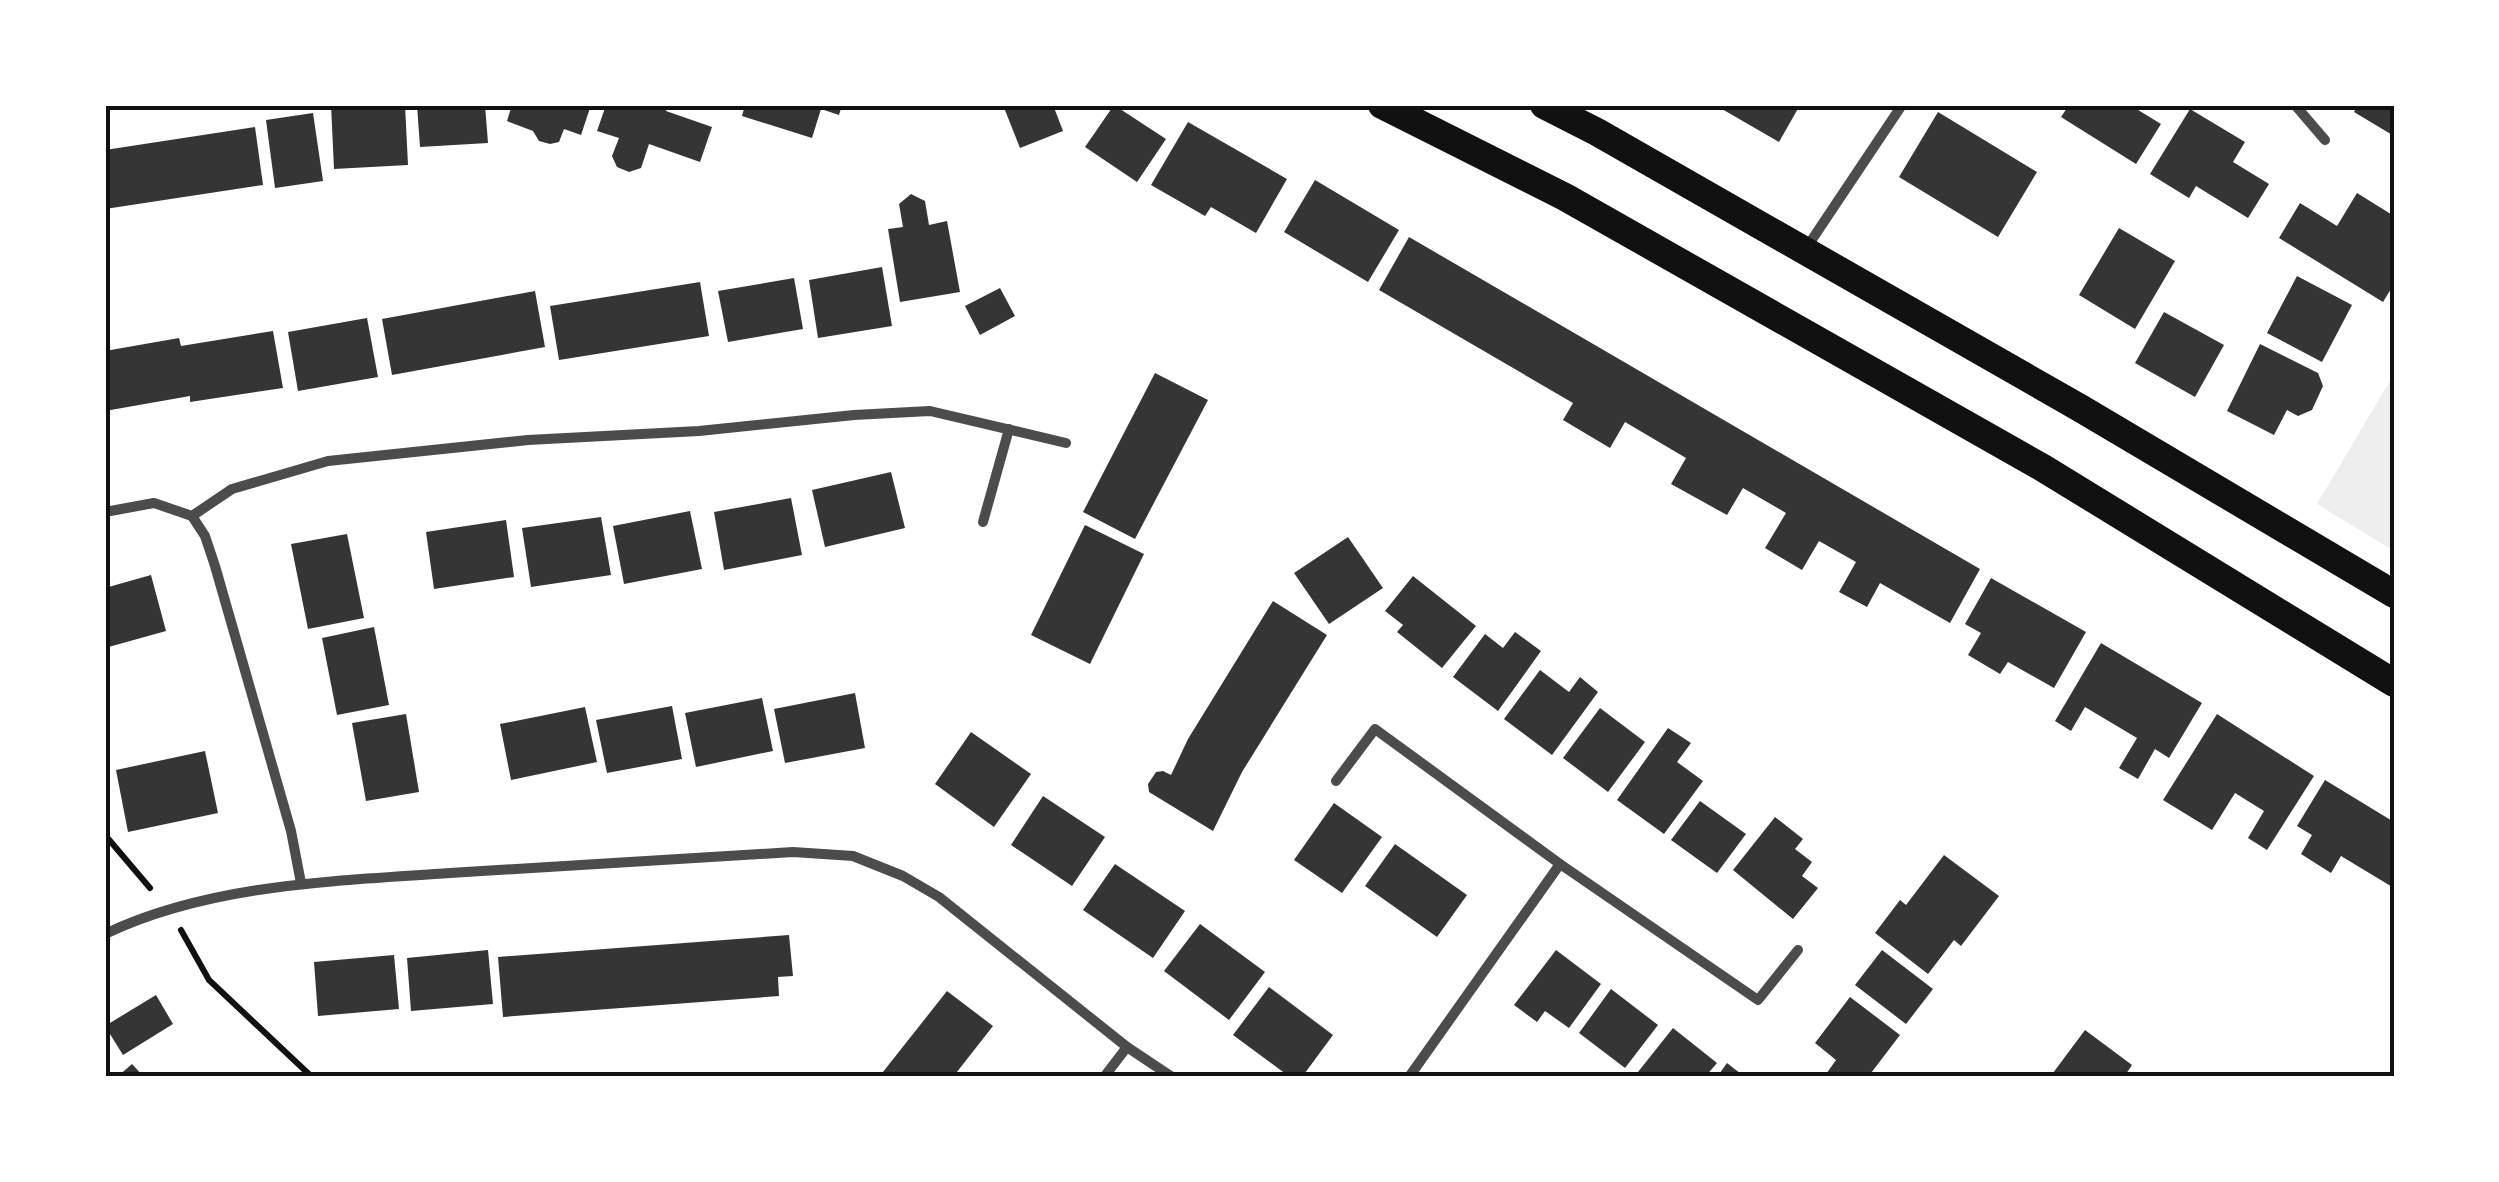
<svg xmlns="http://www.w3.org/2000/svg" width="2499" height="1182" font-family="'Work Sans',sans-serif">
  <rect width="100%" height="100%" fill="#fff"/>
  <path fill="#eee" d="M2394,374V551L2317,504Z"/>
  <g fill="#353535">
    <path d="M331,105H405L408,165L334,169Z"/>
    <path d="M417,105H485L488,143L420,147Z"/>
    <path d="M512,105H591L581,135L564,129L559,142L550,144L539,141L533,131L507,121Z"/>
    <path d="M606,105H668L666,111L712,127L700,162L649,144L641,168L629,172L617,167L612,156L619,138L597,131Z"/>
    <path d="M745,105H842L839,115L821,109L812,138L742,116Z"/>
    <path d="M1003,105H1053L1063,131L1020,148Z"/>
    <path d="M1114,105L1166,139L1137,182L1085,147Z"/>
    <path d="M1715,105H1800L1779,142Z"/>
    <path d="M2069,105H2130L2161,124L2136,164L2061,117Z"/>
    <path d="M2358,105H2394V136L2354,112Z"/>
    <path d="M2190,109L2245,142L2233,162L2269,184L2248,218L2196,186L2189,198L2150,174Z"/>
    <path d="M1938,112L2037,172L1998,237L1899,177Z"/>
    <path d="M313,113L323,181L275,188L266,120Z"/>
    <path d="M1188,122L1287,179L1256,233L1211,207L1205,216L1151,185Z"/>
    <path d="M255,127L263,185L105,209V150Z"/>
    <path d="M1315,180L1399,230L1368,282L1284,232Z"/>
    <path d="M2357,193L2394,216V284L2383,302L2279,238L2300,203L2337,226Z"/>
    <path d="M911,194L925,201L929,225L947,221L960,292L900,302L888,229L903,227L899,204Z"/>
    <path d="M2119,228L2175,261L2135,329L2079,295Z"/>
    <path d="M1409,237L1980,569L1950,623L1880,583L1867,607L1839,592L1856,562L1819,541L1802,570L1765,548L1786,513L1743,488L1727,515L1671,484L1686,458L1625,422L1610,448L1563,420L1573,403L1379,290Z"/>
    <path d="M882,267L892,326L818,338L809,280Z"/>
    <path d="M2297,276L2352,305L2322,362L2267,333Z"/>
    <path d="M794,278L803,329L728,342L718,291Z"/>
    <path d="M700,282L709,336L559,360L550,306Z"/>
    <path d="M1000,288L1015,316L980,335L965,306Z"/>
    <path d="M535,291L545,347L392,375L382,319Z"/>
    <path d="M2164,312L2224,345L2195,397L2135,363Z"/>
    <path d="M367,318L378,377L298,391L288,332Z"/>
    <path d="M273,331L283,388L190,402V396L105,411V351L179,338L181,346Z"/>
    <path d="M2260,344L2318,373L2323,386L2312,410L2298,416L2287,410L2274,435L2227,411Z"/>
    <path d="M1155,373L1208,400L1135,539L1083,512Z"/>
    <path d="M891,472L905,528L825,547L812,490Z"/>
    <path d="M791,498L802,555L724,570L714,512Z"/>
    <path d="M690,511L702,569L624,584L613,526Z"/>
    <path d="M601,517L611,575L531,587L522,528Z"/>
    <path d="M506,520L514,577L434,589L426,532Z"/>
    <path d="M1085,525L1144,554L1090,664L1031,635Z"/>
    <path d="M347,534L364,618L308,629L291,544Z"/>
    <path d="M1348,537L1383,588L1329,624L1294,573Z"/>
    <path d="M151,575L166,631L105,648V588Z"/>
    <path d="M1413,576L1476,626L1442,668L1397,632L1403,625L1385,611Z"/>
    <path d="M1991,578L2086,632L2054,688L2008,662L2000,674L1968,655L1981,633L1965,624Z"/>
    <path d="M1273,601L1327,635L1242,772L1213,831L1149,792L1148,784L1156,772L1163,771L1171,775L1188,739Z"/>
    <path d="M374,627L389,705L337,715L322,638Z"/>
    <path d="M1515,632L1541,651L1498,711L1453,677L1485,634L1503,648Z"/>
    <path d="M2101,643L2202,703L2169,758L2155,749L2138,779L2119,768L2137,738L2085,707L2071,731L2055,721Z"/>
    <path d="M1540,670L1569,692L1580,677L1598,692L1552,755L1504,719Z"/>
    <path d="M855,693L865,748L785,763L774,709Z"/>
    <path d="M762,698L773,751L696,767L685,713Z"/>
    <path d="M672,706L682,759L607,773L596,720Z"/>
    <path d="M585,707L597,762L511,780L500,724Z"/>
    <path d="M1600,708L1645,742L1608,792L1563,758Z"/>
    <path d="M406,714L419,792L366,801L352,723Z"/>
    <path d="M2217,714L2314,776L2267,850L2248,838L2264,811L2235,793L2212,830L2163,800Z"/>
    <path d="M1668,728L1691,743L1677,762L1703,781L1664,834L1617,800Z"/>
    <path d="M971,732L1031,774L994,827L935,784Z"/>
    <path d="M205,751L218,813L128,832L116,770Z"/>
    <path d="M2325,780L2394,822V888L2341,856L2331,873L2301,854L2312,835L2297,826Z"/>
    <path d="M1043,796L1105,837L1072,886L1011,845Z"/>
    <path d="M1700,801L1746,834L1717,873L1671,840Z"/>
    <path d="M1334,803L1382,837L1342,893L1294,860Z"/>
    <path d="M1775,817L1803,839L1795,849L1812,862L1802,876L1818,888L1793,919L1733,870Z"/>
    <path d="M1395,844L1467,895L1437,937L1365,886Z"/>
    <path d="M1944,855L1999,896L1961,946L1954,940L1928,974L1875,933L1900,900L1906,905Z"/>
    <path d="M1115,864L1185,911L1153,958L1083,910Z"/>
    <path d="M1200,924L1265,972L1229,1020L1164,971Z"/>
    <path d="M789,935L793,976L778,977L779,996L503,1017L498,957Z"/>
    <path d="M488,950L493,1004L411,1011L407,958Z"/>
    <path d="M1556,950L1601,984L1569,1028L1545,1011L1537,1022L1514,1005Z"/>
    <path d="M1882,950L1933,989L1906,1024L1855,985Z"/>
    <path d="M394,955L399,1009L318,1016L314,962Z"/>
    <path d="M1269,987L1333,1035L1302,1077H1290L1233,1035Z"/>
    <path d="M1611,989L1658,1025L1625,1068L1579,1033Z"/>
    <path d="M947,991L993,1026L953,1077H879Z"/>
    <path d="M156,995L173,1024L123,1055L105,1026Z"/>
    <path d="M1850,997L1900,1035L1868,1077H1824L1836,1060L1815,1043Z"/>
    <path d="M1673,1028L1717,1063L1705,1077H1634Z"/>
    <path d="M2085,1030L2132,1065L2124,1077H2050Z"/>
    <path d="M1727,1063L1745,1077H1717Z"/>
    <path d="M132,1064L144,1077H117Z"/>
  </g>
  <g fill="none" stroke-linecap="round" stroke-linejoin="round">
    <g stroke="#111" stroke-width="6">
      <path d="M105,835L150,888"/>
      <path d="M181,930L209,980L312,1077"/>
    </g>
    <g stroke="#4c4c4c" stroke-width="10">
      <path d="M2295,105L2325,140"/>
      <path d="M1805,250L1902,105"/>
      <path d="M105,512L154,503L192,516"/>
      <path d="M983,522L1009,429"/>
      <path d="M1336,781L1375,729L1560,864L1758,1000L1798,950"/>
      <path d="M301,883L291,831L215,566L205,536L192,516L232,489L328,461L528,440L699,431L854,415L930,411L1066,443"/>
      <path d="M105,934C209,884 336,881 450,873C564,866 679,859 793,852L853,856L903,876L939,897L1127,1047L1172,1077"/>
      <path d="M1104,1077L1127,1047"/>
      <path d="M1409,1077L1560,864"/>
    </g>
    <g stroke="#111" stroke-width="28">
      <path d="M1382,105L1565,197L2043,468L2394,683"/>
      <path d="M1544,105L1597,132L2080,408L2394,594"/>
    </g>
  </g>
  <rect width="2499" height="1182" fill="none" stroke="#ffffff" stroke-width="215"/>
  <rect x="108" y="108" width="2284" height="966" fill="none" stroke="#111" stroke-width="4"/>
</svg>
